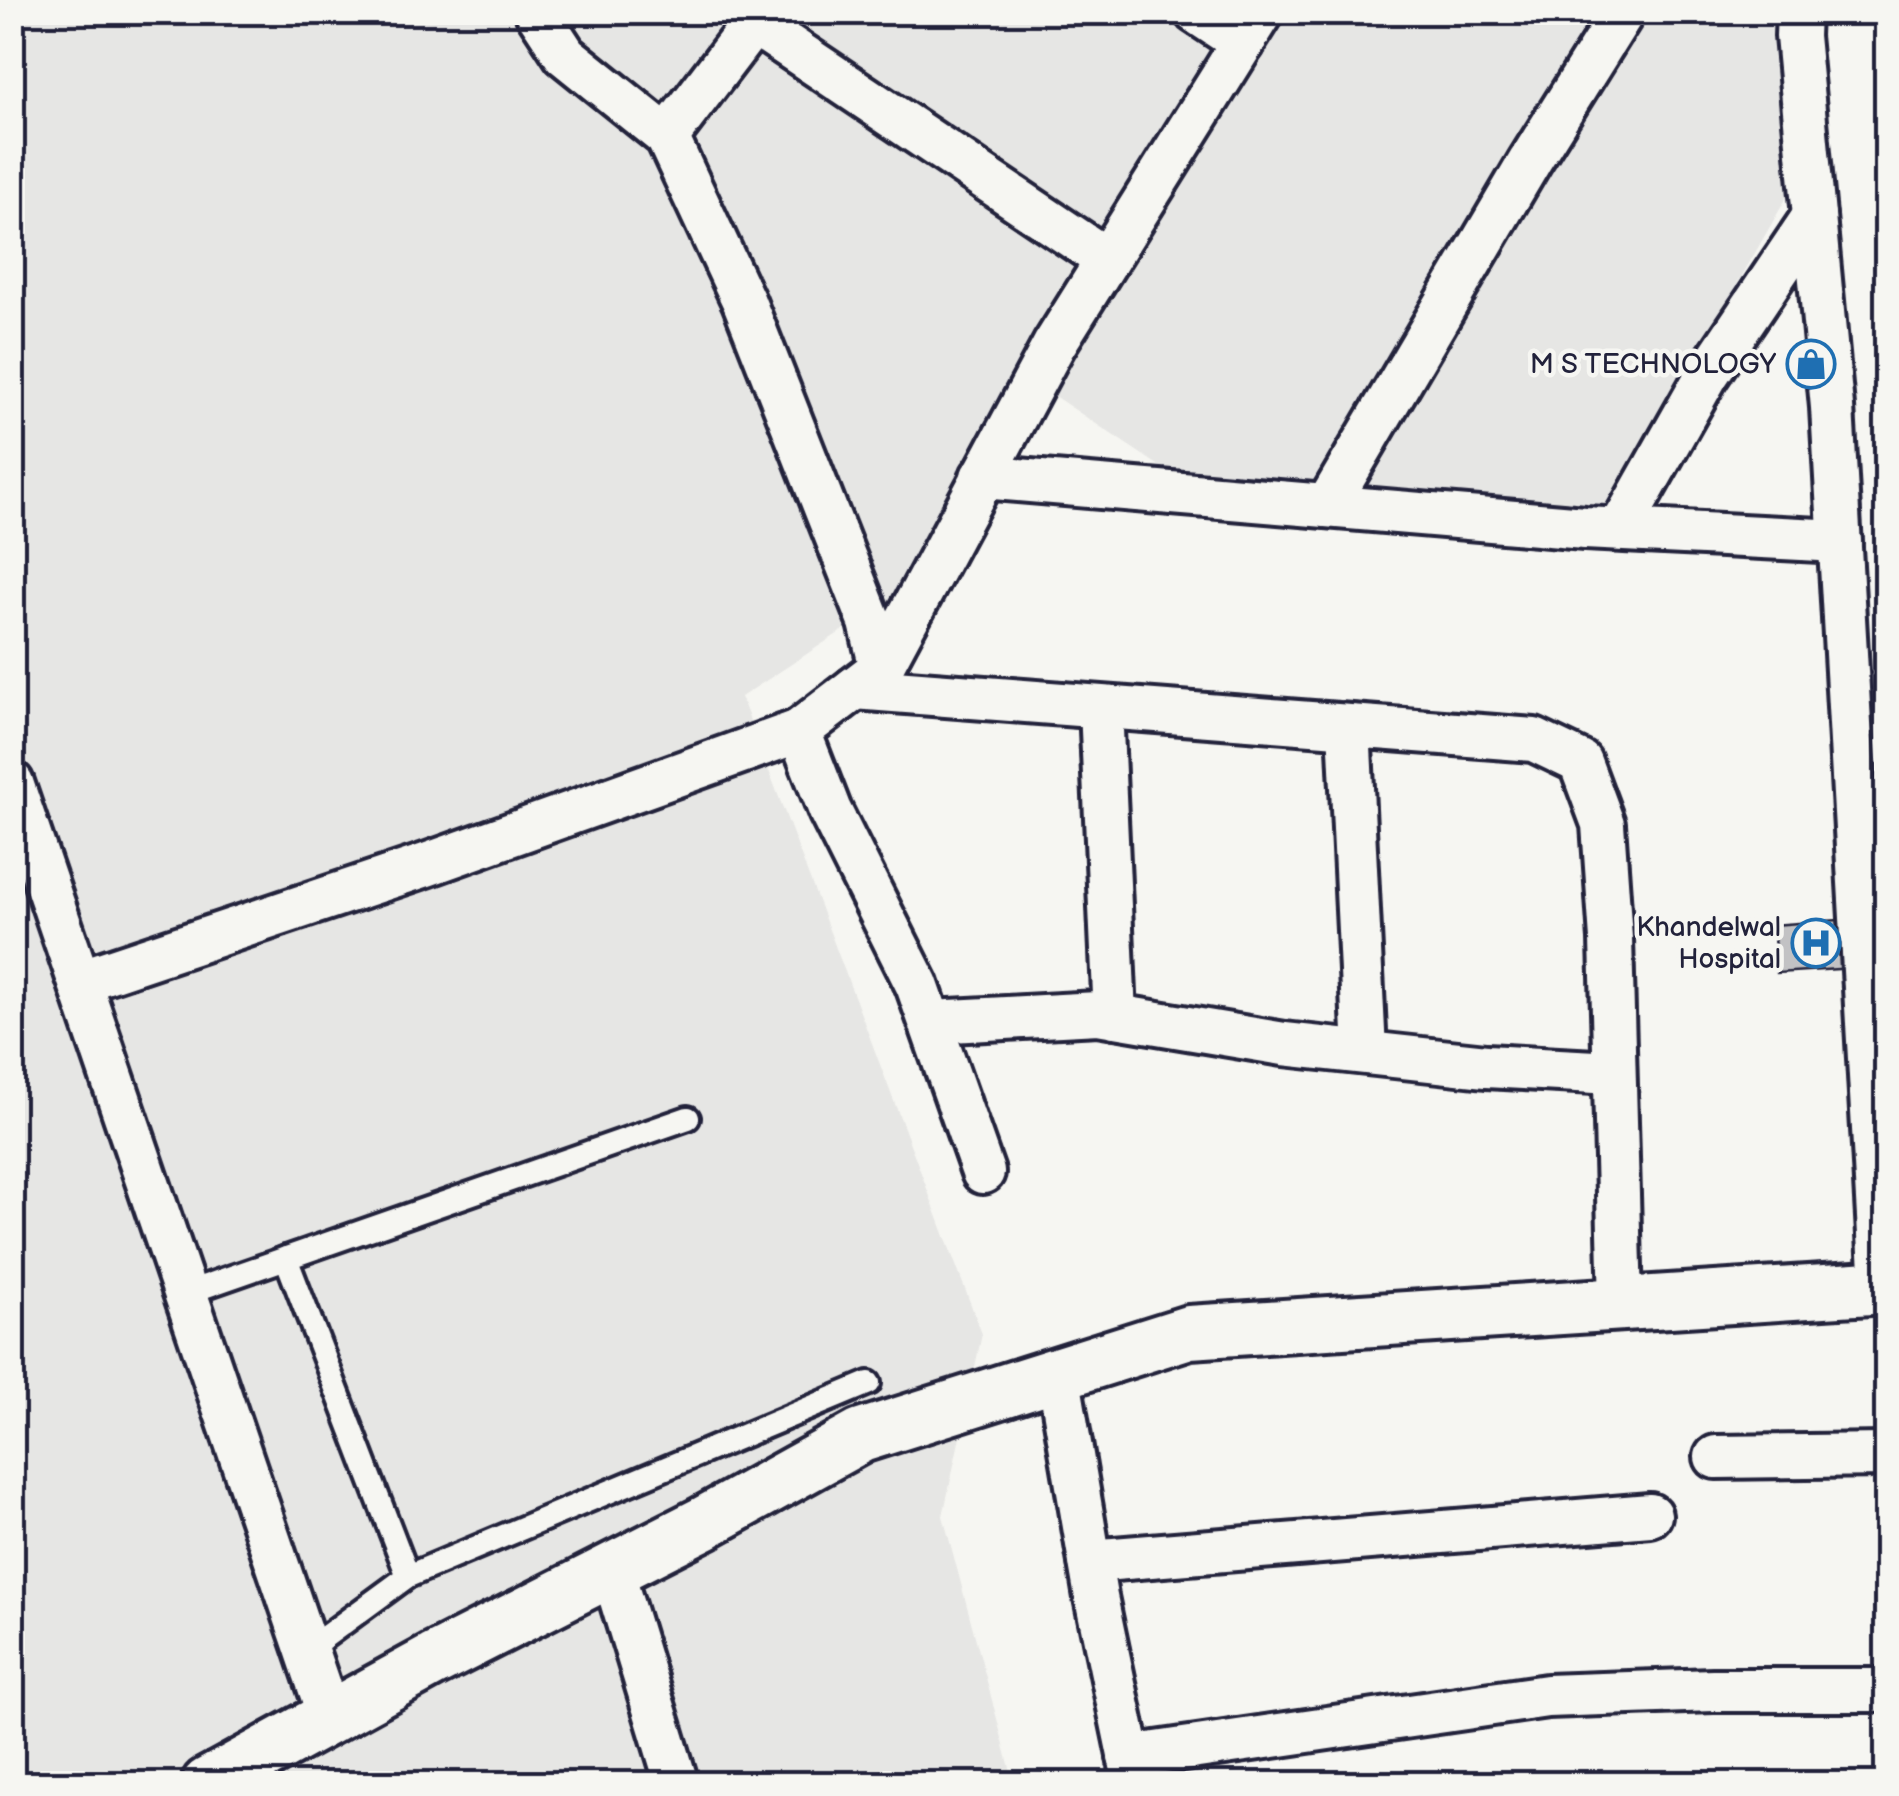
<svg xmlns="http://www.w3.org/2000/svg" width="1899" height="1796" font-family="'Balsamiq Sans',sans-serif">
  <rect width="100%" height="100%" fill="#f6f6f2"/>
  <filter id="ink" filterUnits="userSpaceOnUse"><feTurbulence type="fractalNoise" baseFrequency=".01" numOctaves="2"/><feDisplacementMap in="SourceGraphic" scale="20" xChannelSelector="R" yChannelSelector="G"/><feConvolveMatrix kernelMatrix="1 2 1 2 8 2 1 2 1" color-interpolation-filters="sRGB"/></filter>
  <g filter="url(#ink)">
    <path fill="#e6e6e4" d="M12,13H1778L1791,190L1609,508L1185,483L1015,370L900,593L741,697L982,1334L943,1516L1014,1783H13Z"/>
    <path fill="#c2c2c4" stroke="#22223b" stroke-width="2.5" d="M1851,919L1854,968L1777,973L1773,925Z"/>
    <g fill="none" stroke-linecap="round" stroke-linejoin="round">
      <g stroke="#22223b" stroke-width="30">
        <g id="service">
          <path d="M286,1258L408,1576"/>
          <path d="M186,1293L688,1118"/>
          <path d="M307,1650L408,1576L869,1383"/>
        </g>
      </g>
      <g stroke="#22223b" stroke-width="50">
        <g id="minor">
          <path d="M537,12L565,55L667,137L744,302L870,622L881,668L799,731L830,811L917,985L983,1172"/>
          <path d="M1196,12L1243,43"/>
          <path d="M1798,12L1797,36L1832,407L1882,1287"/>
          <path d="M754,23L1107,260"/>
          <path d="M667,137L762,12"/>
          <path d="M982,477L1585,528L1840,541"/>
          <path d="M1327,506L1530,161L1623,12"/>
          <path d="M1620,529L1707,375L1814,216"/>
          <path d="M881,668L1054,345L1262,12"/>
          <path d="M855,688L1534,740L1580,762L1603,824L1611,939L1621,1304"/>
          <path d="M1101,708L1115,1016"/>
          <path d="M1349,727L1365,1052"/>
          <path d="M12,783L329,1716"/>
          <path d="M80,981L426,865L799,731"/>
          <path d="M931,1022L1098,1013L1284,1044L1486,1066L1614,1073"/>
          <path d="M1058,1373L1096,1597L1135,1784"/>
          <path d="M1716,1457L1886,1455"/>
          <path d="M1090,1561L1650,1515"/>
          <path d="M612,1570L677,1784"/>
          <path d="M1129,1757L1547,1696L1713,1690H1886"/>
        </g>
      </g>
      <g stroke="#22223b" stroke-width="60">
        <path id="tertiary" d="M208,1784L434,1660L704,1523L861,1436L1189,1332L1886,1287"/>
      </g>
      <use href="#service" stroke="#f6f6f2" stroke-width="22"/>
      <use href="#minor" stroke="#f6f6f2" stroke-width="42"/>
      <use href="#tertiary" stroke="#f6f6f2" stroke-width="52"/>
    </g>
  </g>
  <defs>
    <g id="shop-ring" transform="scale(2.5)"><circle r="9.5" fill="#f6f6f2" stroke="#1f6fb2" stroke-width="1.5"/><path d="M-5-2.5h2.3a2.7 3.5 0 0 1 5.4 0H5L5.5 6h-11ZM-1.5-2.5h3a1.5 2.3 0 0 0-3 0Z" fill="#1f6fb2"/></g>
    <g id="hospital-ring" transform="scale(2.5)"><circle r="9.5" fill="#f6f6f2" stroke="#1f6fb2" stroke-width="1.5"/><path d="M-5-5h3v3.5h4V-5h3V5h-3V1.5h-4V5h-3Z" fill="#1f6fb2"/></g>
  </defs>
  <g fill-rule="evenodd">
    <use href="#shop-ring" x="1811" y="364"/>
    <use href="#hospital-ring" x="1816" y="943"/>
  </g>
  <g text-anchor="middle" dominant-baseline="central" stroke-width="9" stroke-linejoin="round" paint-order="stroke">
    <g font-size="28" fill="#22223b" stroke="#f6f6f2" text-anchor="end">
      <text x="1776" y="364">M S TECHNOLOGY</text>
      <text x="1781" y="927">Khandelwal<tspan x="1781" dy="32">Hospital</tspan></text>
    </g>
  </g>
  <rect width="1899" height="1796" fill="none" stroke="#f6f6f2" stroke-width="50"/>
  <rect x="25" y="25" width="1849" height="1746" fill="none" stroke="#22223b" stroke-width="4" filter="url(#ink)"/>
</svg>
